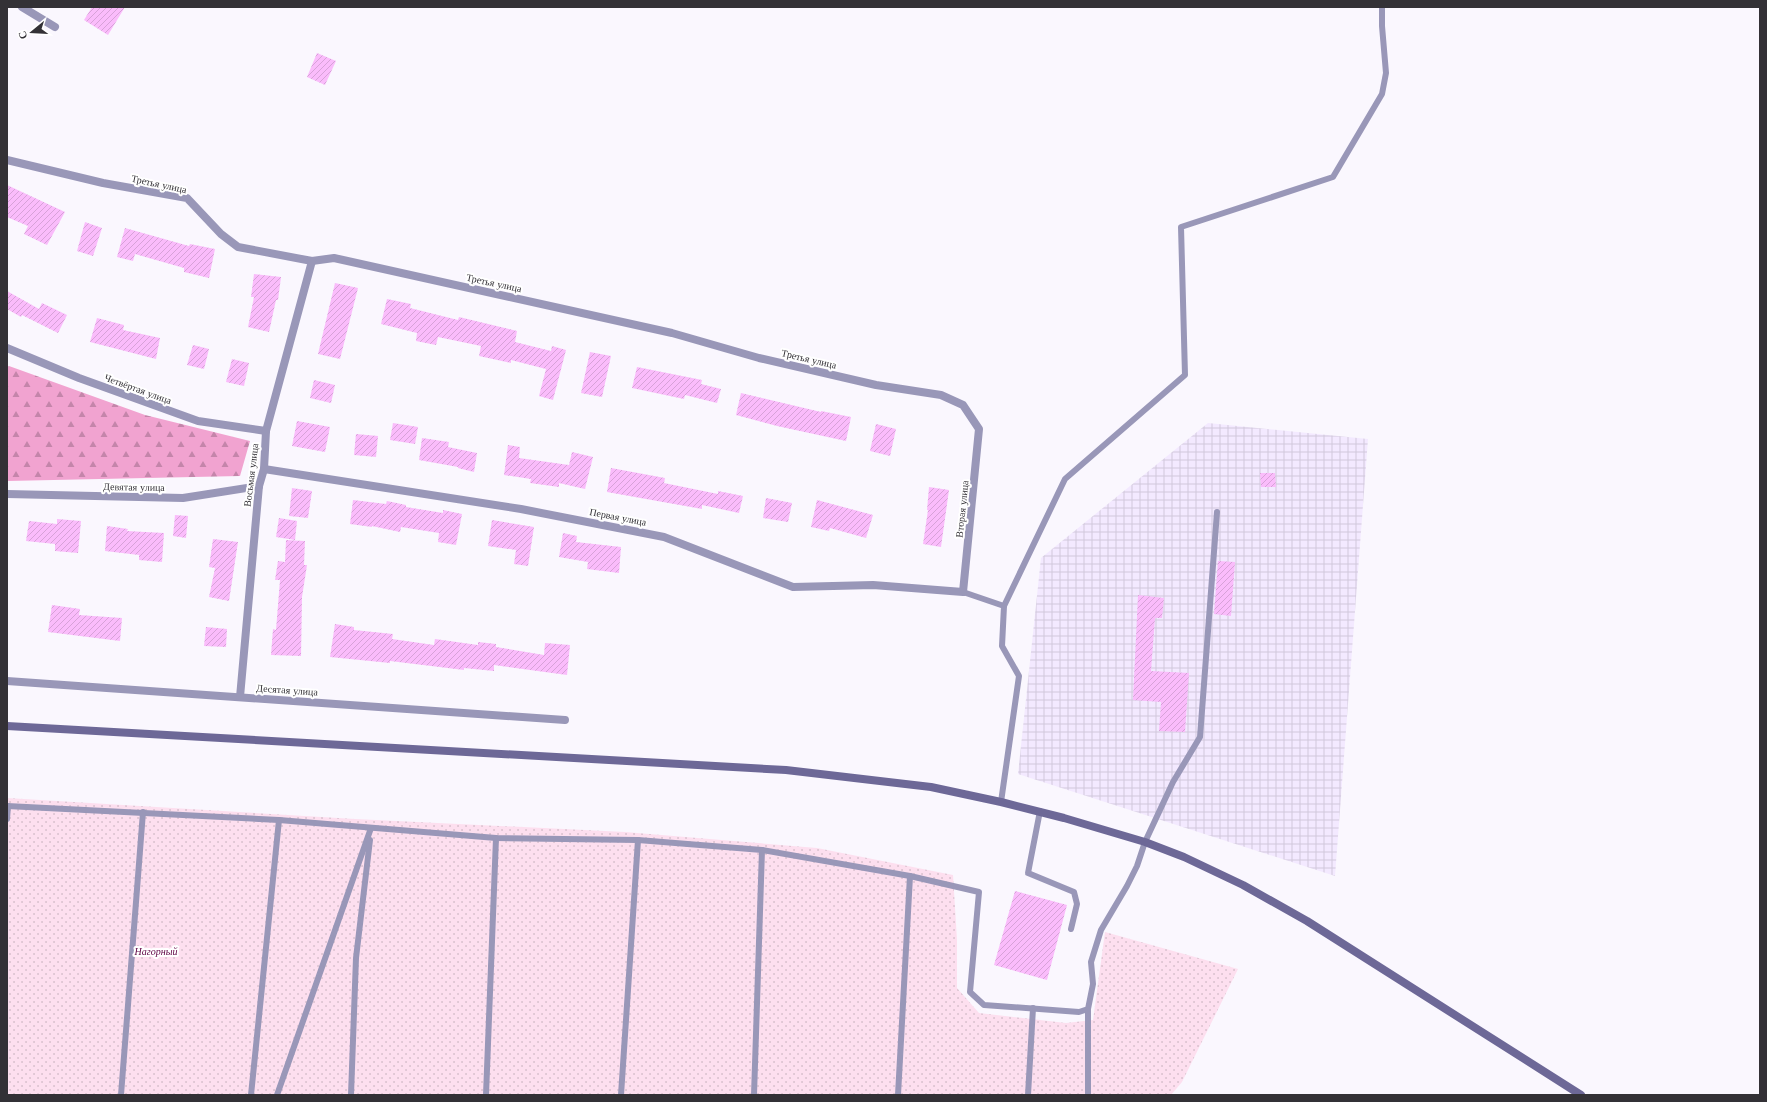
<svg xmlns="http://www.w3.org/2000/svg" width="1767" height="1102" font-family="'Libre Baskerville',serif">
  <defs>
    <pattern id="industrial-grid" width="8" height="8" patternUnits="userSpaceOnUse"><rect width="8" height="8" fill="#f3e9ff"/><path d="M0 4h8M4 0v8" fill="none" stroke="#d1c8db"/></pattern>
    <pattern id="grass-dots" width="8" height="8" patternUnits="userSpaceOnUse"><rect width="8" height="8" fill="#fddfef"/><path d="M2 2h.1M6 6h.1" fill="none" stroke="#d9c0ce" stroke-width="1.8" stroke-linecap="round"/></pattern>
    <pattern id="forest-firs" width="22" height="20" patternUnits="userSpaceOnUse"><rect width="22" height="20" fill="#f1a3d0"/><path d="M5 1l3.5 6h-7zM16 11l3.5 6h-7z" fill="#c485aa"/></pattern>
    <pattern id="building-hatch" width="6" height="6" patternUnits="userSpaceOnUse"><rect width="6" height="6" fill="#fabcfb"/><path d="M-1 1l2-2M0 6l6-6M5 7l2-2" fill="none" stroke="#d7a2d8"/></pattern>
  </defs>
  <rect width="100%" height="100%" fill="#faf7fe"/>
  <path fill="url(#industrial-grid)" d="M1208,423L1368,439L1335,876L1018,774L1041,558Z"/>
  <path fill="url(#grass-dots)" d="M7,798L355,819L625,832L817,848L953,875L957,940V988L979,1013L1066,1023L1093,1020L1105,932L1238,969L1182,1082L1171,1095H7Z"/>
  <path fill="url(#forest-firs)" d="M9,366L145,415L250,441L240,476L7,481V367Z"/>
  <g fill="url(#building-hatch)">
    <path d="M92,7H125L108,35L84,20Z"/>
    <path d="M317,53L336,61L325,85L307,77Z"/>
    <path d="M7,185L65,212L47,245L24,234L28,226L7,217Z"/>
    <path d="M85,222L102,228L93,256L77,251Z"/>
    <path d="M125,228L189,246L190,244L215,249L209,278L184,272V268L135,254L133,261L117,257Z"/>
    <path d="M254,274L281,277L278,300H276L269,332L248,327L254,297H251Z"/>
    <path d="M335,283L358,288L340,359L318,354Z"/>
    <path d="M7,291L39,309L42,303L67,315L58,333L22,315L21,317L7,309Z"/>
    <path d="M387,299L411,304L410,308L458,320L459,317L517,331L515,342L551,351L552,346L566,350L553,400L539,396L546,369L511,360V363L479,356L481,346L438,337L436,345L416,341L417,333L381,324Z"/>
    <path d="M97,318L124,325L123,330L160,338L156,359L90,342Z"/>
    <path d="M193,345L209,349L204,369L187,365Z"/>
    <path d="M590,352L611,356L602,397L581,393Z"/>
    <path d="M232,359L249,363L244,386L226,382Z"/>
    <path d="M637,367L702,380L701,384L721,389L717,403L685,395L684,399L632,388Z"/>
    <path d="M314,380L335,385L331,403L310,398Z"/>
    <path d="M741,393L821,412V411L851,417L846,441L777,426L736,415Z"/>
    <path d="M297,421L330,427L325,452L292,446Z"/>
    <path d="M393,423L418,427L415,444L390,440Z"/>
    <path d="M876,424L896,429L890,456L870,451Z"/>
    <path d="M356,434L378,436L376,457L354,455Z"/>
    <path d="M422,438L449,442L448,447L477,453L474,472L458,468V467L419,460Z"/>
    <path d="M508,445L520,447L519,458L569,465L572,452L593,457L585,489L559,483V487L530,483L531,479L504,475Z"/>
    <path d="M611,468L665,478L664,483L718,494V491L743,496L739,513L702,505V509L607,492Z"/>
    <path d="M1260,473H1275L1276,487H1261Z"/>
    <path d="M929,487L949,490L941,547L923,544L928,510H927Z"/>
    <path d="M292,488L312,491L308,518L289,516Z"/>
    <path d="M766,498L792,503L788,522L763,518Z"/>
    <path d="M353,500L386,504L387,501L406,505V507L443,513V510L462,514L456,545L438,542L439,533L401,527L400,532L372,526V527L350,524Z"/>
    <path d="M817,500L873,515L866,538L830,528L829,531L811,527Z"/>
    <path d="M175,515L188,516L186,538L173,536Z"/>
    <path d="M279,518L297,521L295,540L276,537Z"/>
    <path d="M57,519L81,521L78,553L55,551V544L26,541L29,521L57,524Z"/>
    <path d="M492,520L534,527L528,566L514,564L516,550L488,546Z"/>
    <path d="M107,526L128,529L127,531L164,533L162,562L139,560V555L105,551Z"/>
    <path d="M563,533L577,536L576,542L621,547L619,573L587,569L588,562L559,557Z"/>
    <path d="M213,539L238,542L229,601L209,597L215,568L209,567Z"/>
    <path d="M286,540L305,541L304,565H307L302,597L301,656L271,655L273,629L276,630L280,580H275L278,561L285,562Z"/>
    <path d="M1218,561L1235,562L1231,616L1214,614Z"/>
    <path d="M1138,595L1164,598L1162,618H1155L1151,671L1189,673L1185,732L1159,731L1161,702L1133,700Z"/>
    <path d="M52,605L80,609L79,615L122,618L120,641L48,632Z"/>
    <path d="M335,624L354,627V630L393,634L392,639L434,645L435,639L478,645V642L496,644V647L544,655L545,643L570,645L567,675L494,665V671L464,668V670L390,661V663L330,657Z"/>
    <path d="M206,627L227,629L226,647L204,646Z"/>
    <path d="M1015,891L1067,905L1047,980L994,965Z"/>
  </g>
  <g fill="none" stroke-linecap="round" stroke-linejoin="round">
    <g stroke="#9997b8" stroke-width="6">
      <path d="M963,592L1004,606L1002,646L1019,676L1001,802"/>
      <path d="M1004,606L1065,479L1185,375L1181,227L1333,177L1382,94L1386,73L1382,26V7"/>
      <path d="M7,806L279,820L496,838L638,840L762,850L910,876L979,892L970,992L984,1005L1079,1012L1088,1009L1093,984L1091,962L1101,930L1127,886L1137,866L1145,842L1173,782L1200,737L1217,512"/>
      <path d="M1040,811L1028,873L1074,892L1077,904L1071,929"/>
      <path d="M7,819L8,806"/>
      <path d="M121,1095L143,812"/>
      <path d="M251,1095L279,820"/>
      <path d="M277,1095L371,828"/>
      <path d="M351,1095L356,958L370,840"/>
      <path d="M486,1095L496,838"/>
      <path d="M621,1095L638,840"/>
      <path d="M754,1095L762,850"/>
      <path d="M898,1095L910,876"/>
      <path d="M1028,1095L1033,1008"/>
      <path d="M1088,1095V1009"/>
    </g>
    <g stroke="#9997b8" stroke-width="8">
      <path d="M22,7L55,27"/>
      <path d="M7,160L103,183L187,198L221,234L238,247L312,261L334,258L672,333L759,358L876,385L941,395L963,405L979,429L963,592L873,585L793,587L664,537L521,509L264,469"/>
      <path d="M7,348L79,378L198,421L266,431"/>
      <path d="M7,494L183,498L259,486"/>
      <path d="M7,681L565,720"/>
      <path d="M240,697L259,486L264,469L266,431L312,261"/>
    </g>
    <path stroke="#6d6897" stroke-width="8" d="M7,726L786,770L931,787L1001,802L1064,818L1145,842L1184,857L1243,885L1307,921L1581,1095"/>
  </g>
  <g text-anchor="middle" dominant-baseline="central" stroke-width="4" stroke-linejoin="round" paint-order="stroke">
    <g font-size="10" fill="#333136" stroke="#fff">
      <text transform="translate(159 184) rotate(12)">Третья улица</text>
      <text transform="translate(494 283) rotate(12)">Третья улица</text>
      <text transform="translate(809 359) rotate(13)">Третья улица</text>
      <text transform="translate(138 389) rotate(20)">Четвёртая улица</text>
      <text transform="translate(251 475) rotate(-83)">Восьмая улица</text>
      <text transform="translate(134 487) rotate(1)">Девятая улица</text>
      <text transform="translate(962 509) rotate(-84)">Вторая улица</text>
      <text transform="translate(618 517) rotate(11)">Первая улица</text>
      <text transform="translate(287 690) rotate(4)">Десятая улица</text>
    </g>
    <g font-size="10" font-style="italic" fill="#5d0042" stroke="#fff">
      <text x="156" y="951">Нагорный</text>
    </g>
  </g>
  <rect width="1767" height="1102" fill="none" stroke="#333136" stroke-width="16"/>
  <g transform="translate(32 32) rotate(252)" stroke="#ffffff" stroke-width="3" paint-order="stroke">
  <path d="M0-3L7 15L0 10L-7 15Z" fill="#333136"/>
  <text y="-6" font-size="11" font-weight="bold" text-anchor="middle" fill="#333136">С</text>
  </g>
</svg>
